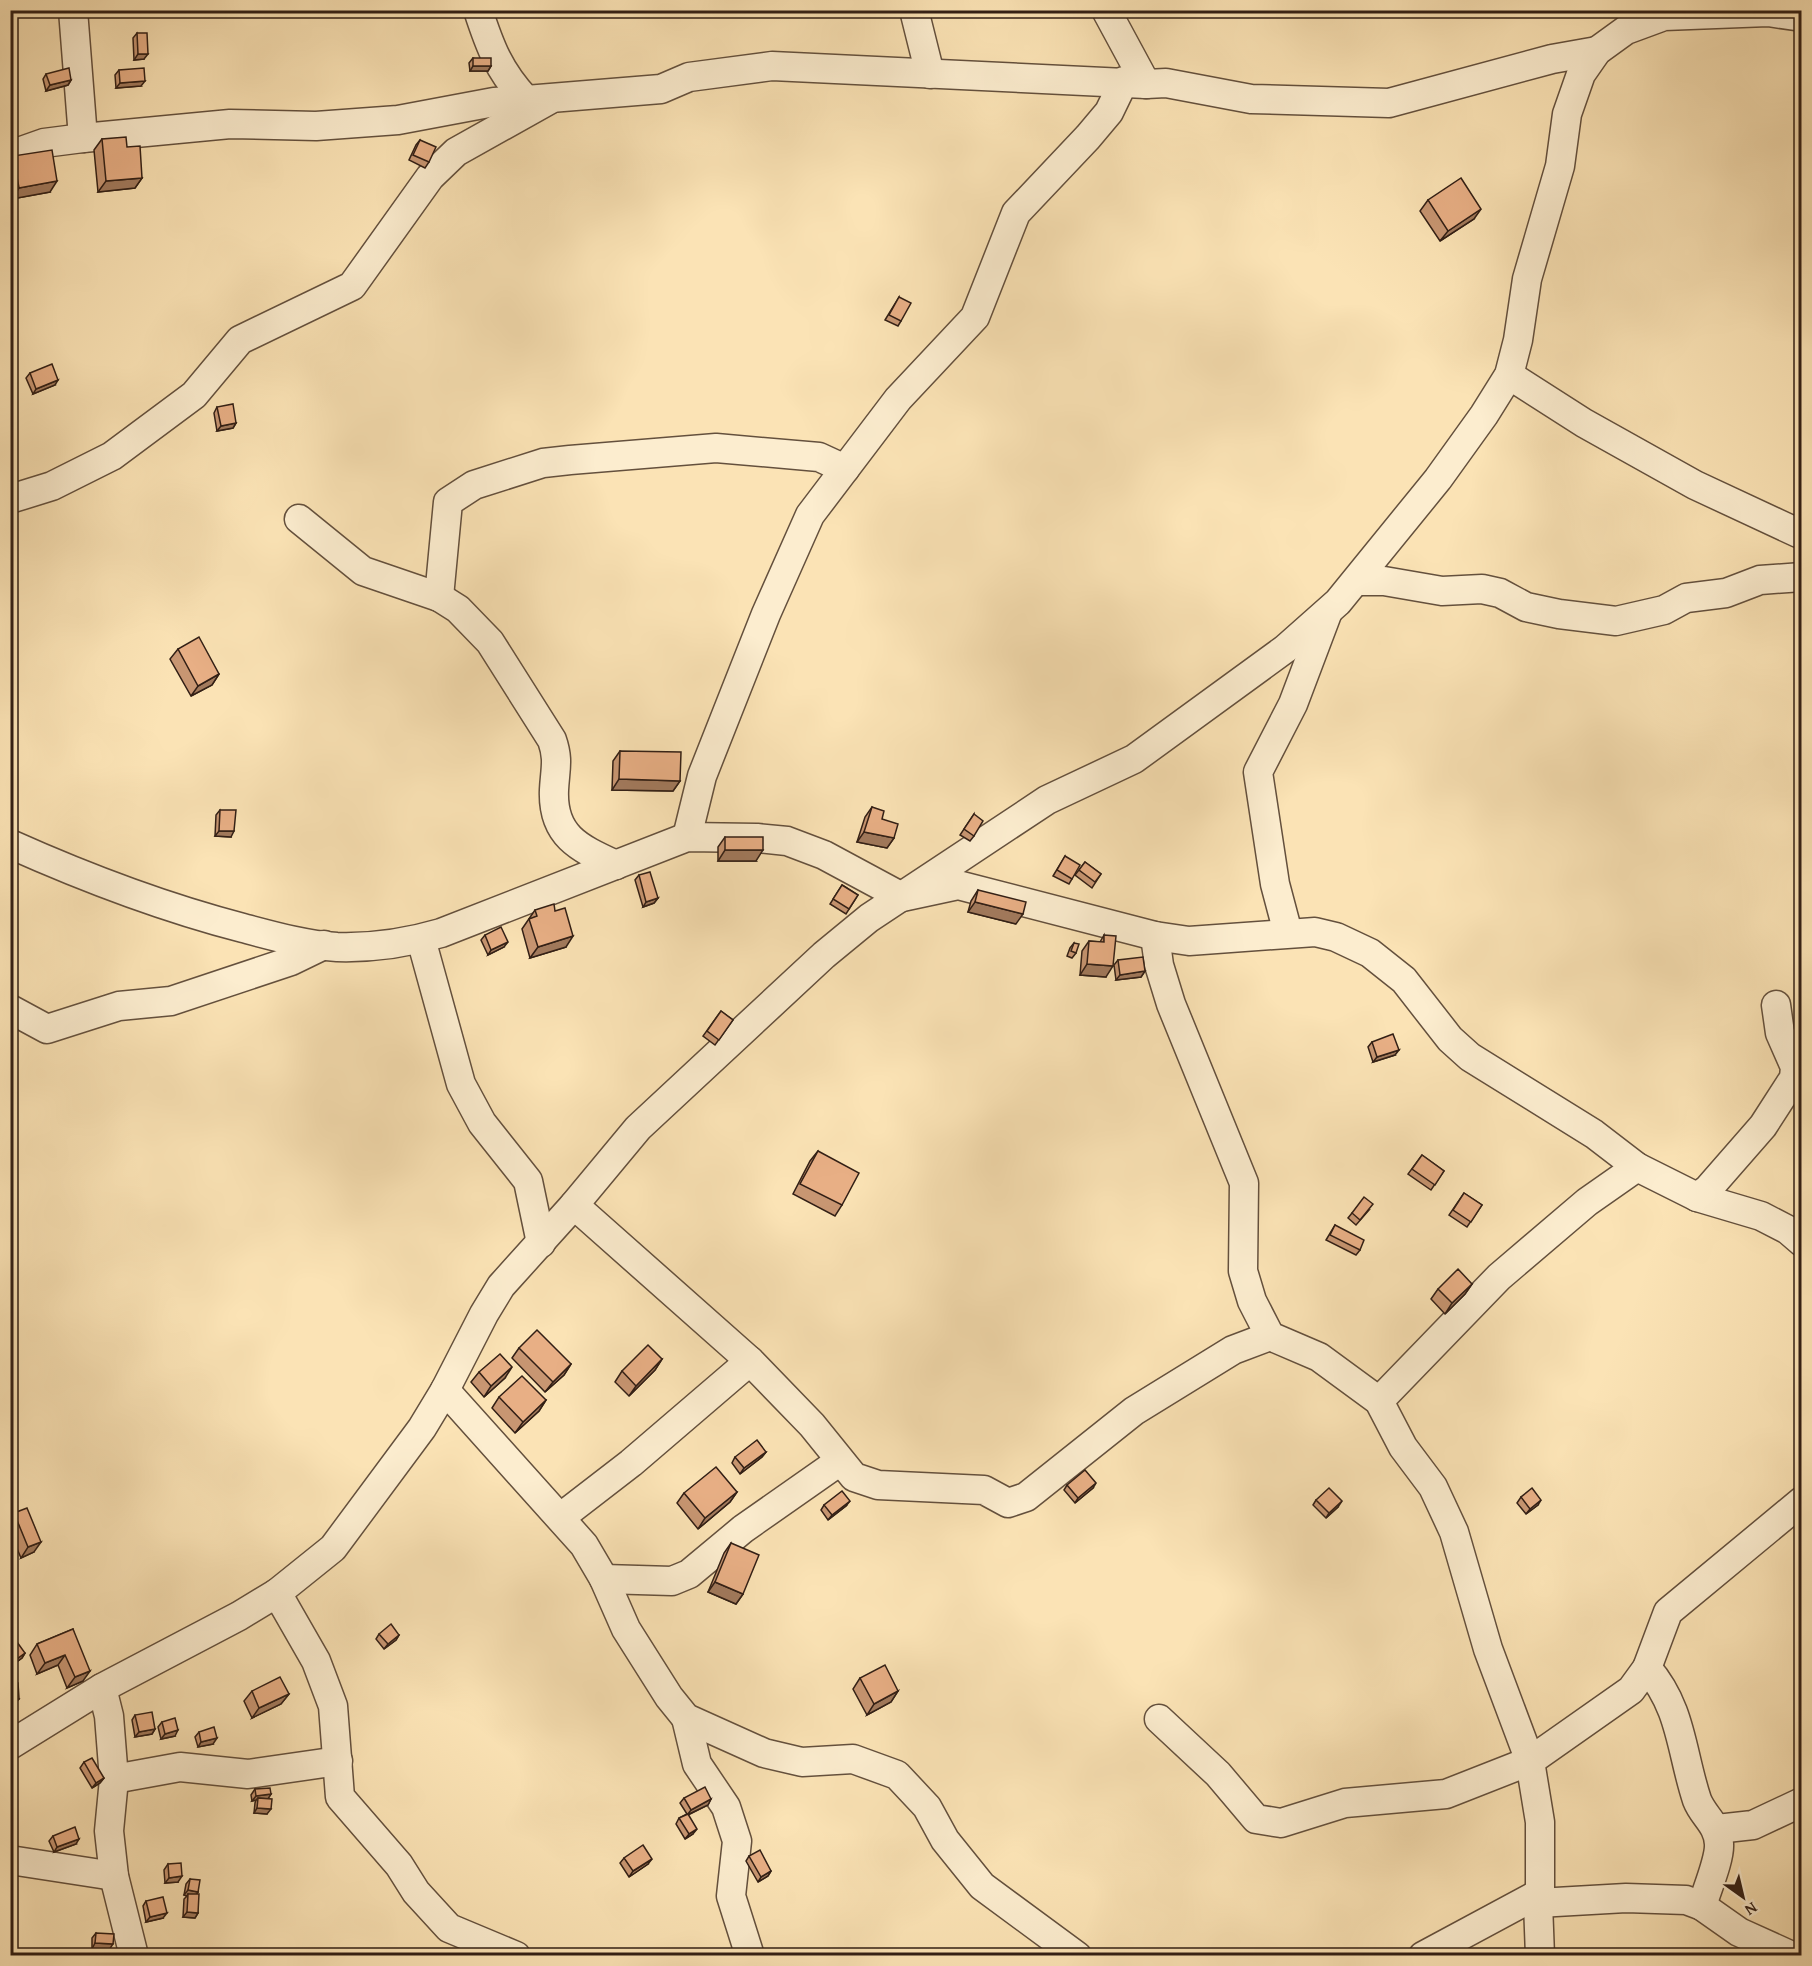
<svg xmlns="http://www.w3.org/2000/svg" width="1812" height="1966" font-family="'Gentium Book Plus',serif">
  <rect width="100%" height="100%" fill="#fbe3b5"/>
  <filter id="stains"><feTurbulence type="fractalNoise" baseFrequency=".00333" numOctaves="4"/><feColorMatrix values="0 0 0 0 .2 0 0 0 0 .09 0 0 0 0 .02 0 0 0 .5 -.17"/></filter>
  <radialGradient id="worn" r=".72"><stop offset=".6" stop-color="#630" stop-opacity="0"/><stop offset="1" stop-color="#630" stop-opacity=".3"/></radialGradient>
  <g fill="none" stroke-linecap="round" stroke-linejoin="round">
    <g stroke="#64503d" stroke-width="31">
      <g id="minor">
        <path d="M73,10L83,138"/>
        <path d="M478,10C490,47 499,71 526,100L661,89L689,77L772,66L1146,84L1166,83L1251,99L1389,103L1552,59L1597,51"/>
        <path d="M914,10L930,74"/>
        <path d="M1106,10L1146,84"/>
        <path d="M10,155L44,143L83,138L230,124L316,126L398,120L494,102L526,100"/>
        <path d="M1509,375L1584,423L1695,485L1798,533"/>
        <path d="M10,499L52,486L112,456L194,395L240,340L352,286L430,177L456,152L549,100"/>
        <path d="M299,519L363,571L439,597L458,609L490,642L552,740C559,760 555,769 554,790C552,836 579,848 616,865"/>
        <path d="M1356,581H1384L1442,591L1482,589L1500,593L1526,607L1559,614L1616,621L1664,610L1686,598L1726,593L1760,580L1802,577"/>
        <path d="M439,597L448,502L474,485L543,463L570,460L716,448L819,457L845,469"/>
        <path d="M687,837L702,776L766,614L810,515L898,399L975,317L1016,213L1088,137L1109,112L1124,81"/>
        <path d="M10,844C86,878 162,907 243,928C273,936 305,945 337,947C371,948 407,943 441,933L687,837L757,838L787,841L824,855L902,897L958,885L1155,936L1189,941L1315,932L1336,937L1370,953L1404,980L1450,1039L1470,1057L1594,1134L1637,1167L1697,1197L1761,1216L1788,1230L1802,1242"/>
        <path d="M1288,933L1275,884L1258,772L1293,704L1327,614"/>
        <path d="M1155,936L1159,965L1171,1004L1244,1183L1243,1271L1252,1301L1270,1336L1319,1357L1379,1401L1403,1447L1433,1487L1454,1532L1488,1649L1530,1761L1540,1822V1893L1538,1903L1540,1956"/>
        <path d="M421,939L461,1084L482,1123L528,1181L541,1243"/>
        <path d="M10,1009L47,1029L119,1006L171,1001L291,961L324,945"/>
        <path d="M1697,1197L1708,1189L1763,1126L1794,1078L1795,1067L1780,1033L1776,1005"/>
        <path d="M574,1205L750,1361L812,1425L854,1477L878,1485L984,1490L1008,1503L1026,1497L1134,1411L1233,1350L1270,1336"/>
        <path d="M445,1390L584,1545L604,1579L626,1629L669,1697L686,1718L764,1753L802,1762L853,1759L897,1775L927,1807L945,1840L982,1886L1077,1956"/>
        <path d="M1379,1401L1499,1277L1587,1202L1637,1167"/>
        <path d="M561,1517L631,1463L750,1361"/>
        <path d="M604,1579L672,1581L689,1574L743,1529L840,1461"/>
        <path d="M277,1593L316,1661L333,1706L340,1797L399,1865L416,1892L449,1928L516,1956"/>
        <path d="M1647,1668C1682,1708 1681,1752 1697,1800C1703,1816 1718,1824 1719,1844C1720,1859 1707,1889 1702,1906"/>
        <path d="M102,1688L109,1716L114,1779L109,1831L114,1876L134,1956"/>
        <path d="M686,1718L697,1764L726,1807L737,1841L731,1896L750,1956"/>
        <path d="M1159,1719L1218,1774L1256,1819L1281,1823L1345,1803L1446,1794L1530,1761L1631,1690L1647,1668L1668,1612L1802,1501"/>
        <path d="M10,1745L102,1688L239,1616L277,1593L333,1548L422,1428L445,1390L484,1314L501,1286L574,1205L638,1128L824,955L869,918L1047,800L1134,759L1285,649L1338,602L1438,479L1484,415L1509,375L1518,340L1527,279L1560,166L1567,114L1581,74L1597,51L1626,30L1664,16L1768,12L1802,17"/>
        <path d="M114,1779L180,1767L248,1774L338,1761"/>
        <path d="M1717,1829L1753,1825L1802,1802"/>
        <path d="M10,1860L114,1876"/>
        <path d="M1538,1903L1626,1898L1686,1900L1702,1906L1739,1932L1792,1956"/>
        <path d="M1423,1956L1540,1893"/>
      </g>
    </g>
    <use href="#minor" stroke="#fcedcf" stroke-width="28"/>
  </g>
  <g fill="#c89672" stroke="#321f15" stroke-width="1.5">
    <path d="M137,33L144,59L134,60L133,38Z"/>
    <path d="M473,58L491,66L488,71H470L469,63Z"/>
    <path d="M119,70L141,86L116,88L115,75Z"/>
    <path d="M46,74L71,80L68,85L46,91L43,79Z"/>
    <path d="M102,139L127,147L142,178L135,188L98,192L94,150Z"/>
    <path d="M420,140L429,162L425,168L409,160L416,145Z"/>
    <path d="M13,156L50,192L12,199L10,191V160Z"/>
    <path d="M1428,200L1474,219L1440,241L1420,211Z"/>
    <path d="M899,297L901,321L898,326L885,320Z"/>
    <path d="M30,373L55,385L33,394L26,378Z"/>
    <path d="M217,407L236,423L233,428L217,431L214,413Z"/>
    <path d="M178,649L219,674L212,685L191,696L170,659Z"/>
    <path d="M620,751L680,781L673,791L612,790L613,761Z"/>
    <path d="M872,807L882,819L894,838L887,848L857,842L865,817Z"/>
    <path d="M220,810L231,837L215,836L216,815Z"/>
    <path d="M974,814V836L970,841L960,835Z"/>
    <path d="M725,837L756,861H718V847Z"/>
    <path d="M1065,856L1072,879L1069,884L1053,876Z"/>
    <path d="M1085,862L1101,874L1092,888L1075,875Z"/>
    <path d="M639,875L658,898L654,903L643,907L635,880Z"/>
    <path d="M842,885L858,895L846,914L830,904Z"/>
    <path d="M978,890L1016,924L968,912L971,901Z"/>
    <path d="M535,910L555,911L566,947L530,958L522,929Z"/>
    <path d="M485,935L504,947L488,955L481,940Z"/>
    <path d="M1104,935L1106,977L1080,975L1082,951L1089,941L1100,942Z"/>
    <path d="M1074,943L1076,953L1072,958L1067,956L1070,948Z"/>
    <path d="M1118,960L1145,971L1141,977L1116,980L1114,965Z"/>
    <path d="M721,1011L733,1020L715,1045L703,1036Z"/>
    <path d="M1372,1042L1395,1055L1373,1062L1368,1047Z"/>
    <path d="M818,1151L842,1205L835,1216L793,1194L810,1161Z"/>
    <path d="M1422,1155L1444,1171L1431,1190L1408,1174Z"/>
    <path d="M1464,1193L1482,1205L1467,1227L1449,1215Z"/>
    <path d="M1369,1210L1356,1225L1348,1218L1352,1213Z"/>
    <path d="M1335,1225L1360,1250L1356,1255L1326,1240Z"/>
    <path d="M1472,1284L1465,1294L1445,1314L1431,1299L1438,1289Z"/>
    <path d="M519,1348L571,1364L564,1375L545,1392L512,1358Z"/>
    <path d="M662,1359L655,1370L629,1396L615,1382L622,1371Z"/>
    <path d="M479,1372L505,1378L484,1397L471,1382Z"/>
    <path d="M499,1397L546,1400L539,1411L515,1433L492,1408Z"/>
    <path d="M766,1452L762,1457L740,1474L732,1463L735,1457Z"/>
    <path d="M1067,1485L1093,1488L1075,1503L1064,1490Z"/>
    <path d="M737,1492L730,1502L698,1529L677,1503L684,1493Z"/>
    <path d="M1521,1497L1538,1505L1526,1514L1517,1503Z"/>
    <path d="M1316,1500L1338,1507L1326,1518L1313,1505Z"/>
    <path d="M824,1505L846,1506L828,1520L821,1510Z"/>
    <path d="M14,1513L34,1552L21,1558L10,1532V1519Z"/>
    <path d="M731,1543L743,1594L736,1604L708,1592L724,1553Z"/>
    <path d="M73,1629L83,1681L67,1688L58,1665L37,1674L30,1655L37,1644Z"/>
    <path d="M379,1634L399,1635L396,1640L384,1649L376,1639Z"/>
    <path d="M10,1647L25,1653L22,1658L11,1666Z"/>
    <path d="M860,1678L898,1691L891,1702L867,1715L853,1689Z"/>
    <path d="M252,1691L289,1694L281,1704L252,1718L244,1701Z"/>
    <path d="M135,1715L155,1729L152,1734L135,1737L132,1720Z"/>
    <path d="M162,1722L175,1736L161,1739L158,1727Z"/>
    <path d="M199,1732L213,1744L198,1747L195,1737Z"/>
    <path d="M84,1762L104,1778L100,1783L92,1788L80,1768Z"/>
    <path d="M255,1789L271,1794L268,1798L267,1814L254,1813L255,1803L256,1800L252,1801L251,1795Z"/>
    <path d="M684,1798L711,1799L708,1805L688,1815L693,1834L685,1839L676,1824L679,1818L687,1814L680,1803Z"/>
    <path d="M53,1836L76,1844L54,1852L49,1841Z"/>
    <path d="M749,1856L771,1871L768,1876L758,1882L746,1861Z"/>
    <path d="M624,1858L648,1864L629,1877L620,1863Z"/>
    <path d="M168,1864L178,1882L165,1883L164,1870Z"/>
    <path d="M190,1879L198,1892L196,1894L198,1913L195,1918L183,1917L184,1899L187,1896L184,1895L186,1884Z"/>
    <path d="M146,1901L163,1918L146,1922L143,1906Z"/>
    <path d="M96,1933L109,1950L92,1949V1938Z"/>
  </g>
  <g fill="#a27a5d" stroke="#321f15" stroke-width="1.5">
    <path d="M138,54H148L144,59L134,60Z"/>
    <path d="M473,66H491L488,71H470Z"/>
    <path d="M71,80L68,85L46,91L50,85Z"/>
    <path d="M145,81L141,86L116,88L120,83Z"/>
    <path d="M142,178L135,188L98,192L106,181Z"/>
    <path d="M57,181L50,192L12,199L19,188Z"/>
    <path d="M1481,209L1474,219L1440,241L1448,231Z"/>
    <path d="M58,380L55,385L33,394L36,389Z"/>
    <path d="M236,423L233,428L217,431L221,426Z"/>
    <path d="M219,674L212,685L191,696L198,686Z"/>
    <path d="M619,779L680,781L673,791L612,790Z"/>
    <path d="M219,831H234L231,837L215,836Z"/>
    <path d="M864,832L894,838L887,848L857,842Z"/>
    <path d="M725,850H763L756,861H718Z"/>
    <path d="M658,898L654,903L643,907L646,902Z"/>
    <path d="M975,902L1023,914L1016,924L968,912Z"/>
    <path d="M573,936L566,947L530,958L538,947Z"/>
    <path d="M508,942L504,947L488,955L491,950Z"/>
    <path d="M1087,964L1113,966L1106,977L1080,975Z"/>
    <path d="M1145,971L1141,977L1116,980L1120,975Z"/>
    <path d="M1399,1050L1395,1055L1373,1062L1377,1057Z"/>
    <path d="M1472,1284L1465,1294L1445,1314L1452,1303Z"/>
    <path d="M662,1359L655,1370L629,1396L636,1386Z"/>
    <path d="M571,1364L564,1375L545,1392L553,1382Z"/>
    <path d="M512,1367L505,1378L484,1397L491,1386Z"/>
    <path d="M546,1400L539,1411L515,1433L523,1422Z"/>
    <path d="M766,1452L762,1457L740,1474L744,1468Z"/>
    <path d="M1096,1483L1093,1488L1075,1503L1078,1498Z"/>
    <path d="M737,1492L730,1502L698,1529L705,1518Z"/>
    <path d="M1541,1500L1538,1505L1526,1514L1530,1509Z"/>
    <path d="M850,1501L846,1506L828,1520L832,1515Z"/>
    <path d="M1342,1501L1338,1507L1326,1518L1329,1513Z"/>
    <path d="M41,1542L34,1552L21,1558L28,1547Z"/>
    <path d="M715,1582L743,1594L736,1604L708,1592Z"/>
    <path d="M399,1635L396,1640L384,1649L388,1644Z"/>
    <path d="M25,1653L22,1658L11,1666L14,1661Z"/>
    <path d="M65,1655L58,1665L37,1674L45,1663Z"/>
    <path d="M90,1671L83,1681L67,1688L75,1677Z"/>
    <path d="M898,1691L891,1702L867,1715L874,1704Z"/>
    <path d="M289,1694L281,1704L252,1718L259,1708Z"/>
    <path d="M10,1699H19L15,1704H10Z"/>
    <path d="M155,1729L152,1734L135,1737L139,1732Z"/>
    <path d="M178,1730L175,1736L161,1739L165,1734Z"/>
    <path d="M217,1738L213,1744L198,1747L201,1742Z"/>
    <path d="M104,1778L100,1783L92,1788L96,1783Z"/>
    <path d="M271,1794L268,1799L258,1798L256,1800L252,1801L256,1796Z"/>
    <path d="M711,1799L708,1805L687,1815L691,1810Z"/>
    <path d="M257,1808L271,1809L267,1814L254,1813Z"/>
    <path d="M697,1829L693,1834L685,1839L689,1834Z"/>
    <path d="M79,1839L76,1844L54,1852L57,1847Z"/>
    <path d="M652,1859L648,1864L629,1877L633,1871Z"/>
    <path d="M771,1871L768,1876L758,1882L761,1877Z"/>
    <path d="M182,1876L178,1882L165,1883L169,1878Z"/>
    <path d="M188,1890L198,1892L195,1897L188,1894L187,1896L184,1895Z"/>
    <path d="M187,1912L198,1913L195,1918L183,1917Z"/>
    <path d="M167,1913L163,1918L146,1922L150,1917Z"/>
    <path d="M95,1943L113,1944L109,1950L92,1949Z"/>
  </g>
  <g fill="#e8af85" stroke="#321f15" stroke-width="1.5">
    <path d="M137,33H147L148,54H138Z"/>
    <rect x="473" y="58" width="18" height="8"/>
    <path d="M69,68L71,80L50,85L46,74Z"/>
    <path d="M144,68L145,81L120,83L119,70Z"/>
    <path d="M126,137L127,147L140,146L142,178L106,181L102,139Z"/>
    <path d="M420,140L436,147L429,162L413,155Z"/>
    <path d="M52,150L57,181L19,188L13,156Z"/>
    <path d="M1461,178L1481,209L1448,231L1428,200Z"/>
    <path d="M899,297L911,303L901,321L889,315Z"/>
    <path d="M52,364L58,380L36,389L30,373Z"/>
    <path d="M233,404L236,423L221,426L217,407Z"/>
    <path d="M199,637L219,674L198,686L178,649Z"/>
    <path d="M620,751L681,752L680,781L619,779Z"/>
    <path d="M872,807L884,811L882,819L898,824L894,838L864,832Z"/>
    <path d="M220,810H236L234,831H219Z"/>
    <path d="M974,814L983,821L974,836L964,829Z"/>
    <rect x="725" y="837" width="38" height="13"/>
    <path d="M1065,856L1080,865L1072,879L1057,870Z"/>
    <path d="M1085,862L1101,874L1095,882L1079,870Z"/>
    <path d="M650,872L658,898L646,902L639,875Z"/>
    <path d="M842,885L858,895L849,909L833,899Z"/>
    <path d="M978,890L1026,902L1023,914L975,902Z"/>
    <path d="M554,904L555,911L565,908L573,936L538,947L529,919L537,916L535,910Z"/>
    <path d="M501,927L508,942L491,950L485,935Z"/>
    <path d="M1104,935L1116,936L1113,966L1087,964L1089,941L1104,942Z"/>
    <path d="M1074,943L1079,944L1076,953L1071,951Z"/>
    <path d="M1143,957L1145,971L1120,975L1118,960Z"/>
    <path d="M721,1011L733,1020L719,1040L707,1031Z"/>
    <path d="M1393,1034L1399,1050L1377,1057L1372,1042Z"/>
    <path d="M818,1151L859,1173L842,1205L800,1184Z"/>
    <path d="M1422,1155L1444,1171L1435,1185L1412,1169Z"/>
    <path d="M1464,1193L1482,1205L1471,1222L1453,1210Z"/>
    <path d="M1364,1197L1373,1204L1360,1220L1352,1213Z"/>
    <path d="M1335,1225L1364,1240L1360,1250L1330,1235Z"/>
    <path d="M1458,1269L1472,1284L1452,1303L1438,1289Z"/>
    <path d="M537,1330L571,1364L553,1382L519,1348Z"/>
    <path d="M648,1345L662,1359L636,1386L622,1371Z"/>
    <path d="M500,1354L512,1367L491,1386L479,1372Z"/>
    <path d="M522,1376L546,1400L523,1422L499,1397Z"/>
    <path d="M757,1440L766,1452L744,1468L735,1457Z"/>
    <path d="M716,1467L737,1492L705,1518L684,1493Z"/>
    <path d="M1085,1470L1096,1483L1078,1498L1067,1485Z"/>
    <path d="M1329,1488L1342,1501L1329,1513L1316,1500Z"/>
    <path d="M1532,1488L1541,1500L1530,1509L1521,1497Z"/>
    <path d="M842,1491L850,1501L832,1515L824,1505Z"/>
    <path d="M27,1508L41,1542L28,1547L14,1513Z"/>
    <path d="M731,1543L759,1555L743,1594L715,1582Z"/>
    <path d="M391,1624L399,1635L388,1644L379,1634Z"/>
    <path d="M73,1629L90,1671L75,1677L65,1655L45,1663L37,1644Z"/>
    <path d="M17,1642L25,1653L14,1661L10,1655V1647Z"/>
    <path d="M885,1665L898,1691L874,1704L860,1678Z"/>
    <path d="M280,1677L289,1694L259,1708L252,1691Z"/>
    <path d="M10,1683H18L19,1699H10Z"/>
    <path d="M152,1712L155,1729L139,1732L135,1715Z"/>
    <path d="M175,1718L178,1730L165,1734L162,1722Z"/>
    <path d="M214,1727L217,1738L201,1742L199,1732Z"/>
    <path d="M92,1758L104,1778L96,1783L84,1762Z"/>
    <path d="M705,1787L711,1799L691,1810L684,1798Z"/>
    <path d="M270,1788L271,1794L256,1796L255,1789Z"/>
    <path d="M258,1798L272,1799L271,1809L257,1808Z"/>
    <path d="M688,1814L697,1829L689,1834L679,1818Z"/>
    <path d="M75,1827L79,1839L57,1847L53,1836Z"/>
    <path d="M643,1845L652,1859L633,1871L624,1858Z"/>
    <path d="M760,1850L771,1871L761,1877L749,1856Z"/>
    <path d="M181,1863L182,1876L169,1878L168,1864Z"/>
    <path d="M190,1879L200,1880L198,1892L188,1890Z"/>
    <path d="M188,1894H199L198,1913L187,1912Z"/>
    <path d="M163,1897L167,1913L150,1917L146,1901Z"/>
    <path d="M96,1933L114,1934L113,1944L95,1943Z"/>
  </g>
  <rect width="1812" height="1966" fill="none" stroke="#fbe3b5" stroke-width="36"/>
  <rect x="12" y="12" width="1788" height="1942" fill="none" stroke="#321f15" stroke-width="3"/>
  <rect x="18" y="18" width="1776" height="1930" fill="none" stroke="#321f15" stroke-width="1.5"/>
  <g transform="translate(1743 1897) rotate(146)" stroke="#fcedcf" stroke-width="4.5" paint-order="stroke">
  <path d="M0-4.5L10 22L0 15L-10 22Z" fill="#321f15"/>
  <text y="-9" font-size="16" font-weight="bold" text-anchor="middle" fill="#321f15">N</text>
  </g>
  <rect width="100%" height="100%" filter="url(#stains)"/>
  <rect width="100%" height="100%" fill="url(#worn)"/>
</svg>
